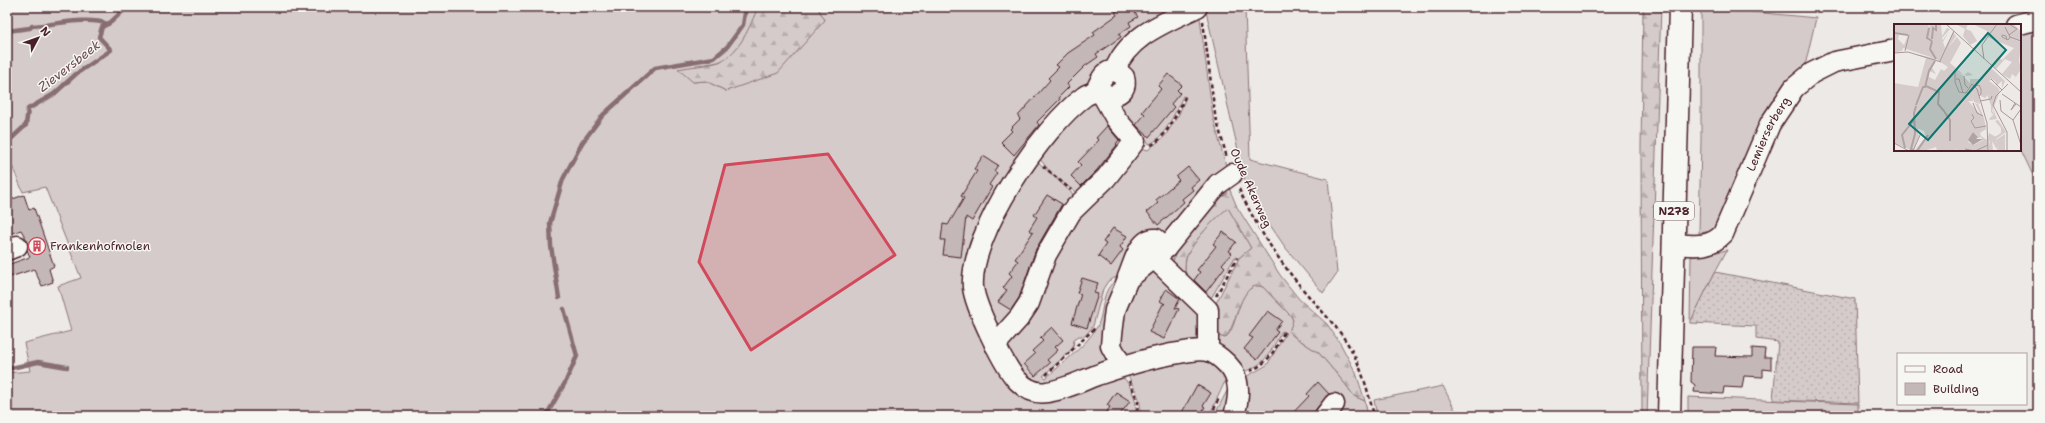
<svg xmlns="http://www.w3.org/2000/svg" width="2045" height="423" font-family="'Shantell Sans',sans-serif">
  <defs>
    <pattern id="forest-firs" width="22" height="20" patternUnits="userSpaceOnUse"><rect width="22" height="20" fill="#d4cbca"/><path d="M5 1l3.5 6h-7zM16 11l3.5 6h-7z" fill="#b8aeae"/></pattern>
    <pattern id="garden-dots" width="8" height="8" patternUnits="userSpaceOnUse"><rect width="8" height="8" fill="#d4cbca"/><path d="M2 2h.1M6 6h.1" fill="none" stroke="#b8aeae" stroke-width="1.8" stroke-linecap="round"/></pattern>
  </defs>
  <rect width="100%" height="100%" fill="#ece9e6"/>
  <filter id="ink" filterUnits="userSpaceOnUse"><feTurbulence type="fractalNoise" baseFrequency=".025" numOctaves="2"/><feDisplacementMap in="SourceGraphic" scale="8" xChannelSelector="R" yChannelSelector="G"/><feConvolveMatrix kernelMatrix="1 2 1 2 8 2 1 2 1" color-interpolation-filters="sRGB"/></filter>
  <g filter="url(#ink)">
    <g fill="#d4cbca" stroke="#8f757a">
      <path d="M7,7H758C751,26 740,55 718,62C711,64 703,64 696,65L693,82L706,81L726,91L825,20L817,7H1191L1114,56L1064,110L971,267L1020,387L1121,374C1130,385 1140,402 1134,416H7V373L30,371L24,343L71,331L58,286L81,278L45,187L23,192L12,166L7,168Z"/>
      <path d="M1205,7H1245L1250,159L1328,179L1337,273L1323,293L1285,247L1262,213L1245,180Z"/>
      <path d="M1701,7L1816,18L1804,70L1723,223L1713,231L1699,233L1701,141Z"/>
      <path d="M1199,11L1213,117L1227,170L1190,212L1123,274L1108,281L1103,289L1093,326L1085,336H1079L1074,339L1073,348L1043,376L1046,378C1062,363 1085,347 1097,327C1105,312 1100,289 1117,280L1105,364L1033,387L1001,344L1062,233L1141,148L1148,150L1165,136L1179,114L1186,97L1183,96C1176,110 1165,139 1149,144L1145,137L1135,131L1115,99L1126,57Z"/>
      <path d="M2038,24V186L2020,148V29Z"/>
      <path d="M1092,99L1128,140L1079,195L1052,174L1039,158L1053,139Z"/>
      <path d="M1037,161L1075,196L1040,264L997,337L977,280L984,245Z"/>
      <path d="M1227,183V194L1177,249L1172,264L1185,274C1185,269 1185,263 1186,258C1193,240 1214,220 1228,207L1251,248L1239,258L1235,257L1210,300L1162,256Z"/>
      <path d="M1727,250L1715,272L1690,323L1691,257Z"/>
      <path d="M1150,266L1201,307L1204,339L1132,359L1118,348L1122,300Z"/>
      <path d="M1258,285L1263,287L1291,316L1293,320L1290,332L1292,335L1319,353L1346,385L1354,396L1365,401L1368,416H1239L1244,378L1267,365L1286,333L1282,331C1270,352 1267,364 1243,372L1218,347L1216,335L1225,338C1240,325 1235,291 1258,285Z"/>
      <path d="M1206,355L1227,377L1209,416H1139C1144,399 1133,388 1127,373Z"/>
      <path d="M1443,386L1458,416H1377L1374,400Z"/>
      <path d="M1229,387V416H1214Z"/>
      <path d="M1688,397L1858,404V416H1688Z"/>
    </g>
    <g fill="url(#forest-firs)" stroke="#8f757a">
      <path d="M758,7H817L825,20L778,73L726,91L706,81L693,82L678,69C691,66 707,66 719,62C740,53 750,26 758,7Z"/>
      <path d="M1643,7H1661L1647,416H1642L1641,148Z"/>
      <path d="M1227,183L1237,207L1280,275L1299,299L1327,324L1340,343L1356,373L1365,401L1354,396L1346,385L1319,353L1292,335L1289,332L1293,320L1291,316L1263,287C1240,278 1237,327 1225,338L1216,335L1210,315L1239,258L1251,248L1228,208C1214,219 1193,241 1186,258C1185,263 1185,269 1185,274L1172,264L1177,249L1219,198L1227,194Z"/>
    </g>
    <path fill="url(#garden-dots)" stroke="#8f757a" d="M1715,272L1855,299L1858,403L1773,400L1778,342L1756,339V326L1690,323Z"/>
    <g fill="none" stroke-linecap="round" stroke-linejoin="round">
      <g stroke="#886e73" stroke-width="4.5">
        <path d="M7,31L30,28L32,26C54,25 87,16 108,24"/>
        <path d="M7,139L12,138L26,125L28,109L54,94L76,74L111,50L99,37L102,27L111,22L127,7"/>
        <path d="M559,298L551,246L550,223L563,179L582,143L603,115L655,68L714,58L727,47L743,25L746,7"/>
        <path d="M7,369L38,362L67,367"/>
        <path d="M546,416L566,381L577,356L564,309"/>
      </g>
    </g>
    <g fill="#c4b7b7" stroke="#4a1f2b">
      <path d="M1122,7H1131L1138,17L1129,22L1131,26L1119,34L1121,37L1096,54L1098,57L1085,66L1067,84L1069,87L1059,97L1060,99L1037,122L1039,125L1014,155L1001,142L1012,131L1010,129L1020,119L1018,116L1050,80L1048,78L1059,67L1056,65L1068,53L1095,35L1093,32L1117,15L1115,12Z"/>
      <path d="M1168,74L1182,85L1177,90L1180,93L1171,104L1174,107L1149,137L1136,125L1145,114L1142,112L1161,89L1158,86Z"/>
      <path d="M1107,126L1119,140L1116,144L1117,145L1097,170L1081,186L1071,176L1081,165L1078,162L1099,140L1096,138Z"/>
      <path d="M983,156L998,165L994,171L997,173L989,185L992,187L972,221L966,217L961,257L943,255L945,240H941L943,224L948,225L964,198L961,196L977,171L974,169Z"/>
      <path d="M1188,167L1199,180L1191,187L1193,190L1182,199L1184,202L1158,225L1147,212L1158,203L1156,200L1179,180L1176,177Z"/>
      <path d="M24,195L29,210L34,208L54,266L49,269L53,282L42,286L34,269L7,278V265L30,257L27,250L28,242L21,230L7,235V201Z"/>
      <path d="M1047,195L1062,204L1036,249L1019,298L1011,310L998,302L1007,290L1003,288L1012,276L1009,273L1018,261L1015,259L1033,232L1029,230L1037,217L1034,215Z"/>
      <path d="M1113,228L1127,236L1120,247L1123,250L1111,266L1098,256L1106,244L1103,242Z"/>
      <path d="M1223,232L1236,242L1229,251L1232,253L1222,264L1225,267L1206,292L1194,280L1200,272L1197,270L1216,246L1213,244Z"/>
      <path d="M1082,278L1098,283L1094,293L1098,294L1087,328L1072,323L1081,294L1077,293Z"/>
      <path d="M1166,289L1180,299L1175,308L1179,309L1164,339L1149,332L1163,304H1165L1160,301Z"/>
      <path d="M1268,311L1282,321L1275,330L1278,332L1257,360L1244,349L1253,338L1249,336Z"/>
      <path d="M1052,327L1063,340L1055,347L1058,350L1047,360L1050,363L1035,376L1024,364L1035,354L1032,351L1043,341L1040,338Z"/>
      <path d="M1692,347H1716L1715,356L1752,357V348L1765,349L1764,357H1771V370L1763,369V377L1744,376L1742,388L1724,387L1723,394L1694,392L1695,385L1691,382Z"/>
      <path d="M1318,382L1329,394L1316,409L1314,416H1290L1309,396L1307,394Z"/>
      <path d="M1197,385L1211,393L1203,406L1205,407L1199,416H1180Z"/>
      <path d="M1116,392L1130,401L1119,416H1104L1110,407L1107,405Z"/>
    </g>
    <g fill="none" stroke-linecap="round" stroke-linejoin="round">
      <g stroke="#4a1f2b" stroke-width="23">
        <g id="minor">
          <path d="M1197,7C1167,22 1128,35 1115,70C1099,72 1101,87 1093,92C1091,94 1087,94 1085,96C1043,126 969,234 973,287C975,306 1004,367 1018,381C1026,389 1036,394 1047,392C1064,390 1081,381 1097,375C1123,366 1151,357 1179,353C1188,351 1199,349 1208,351C1215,353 1222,359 1227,364C1242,379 1239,398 1234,416"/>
          <path d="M2016,25L2038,19"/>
          <path d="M1095,92L1112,96C1122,93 1127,88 1124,77L1115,70"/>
          <path id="s1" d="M1673,244C1692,245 1709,249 1723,234L1770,124L1794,88L1812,73L1834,62L1895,50"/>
          <path d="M7,250L17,246"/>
          <path d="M1154,258L1208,310V351"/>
          <path d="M1128,277C1133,266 1139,237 1156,239L1166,248"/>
          <path d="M995,345L1019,318L1029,303L1046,255L1071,212L1106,178L1135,141L1116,119L1102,94"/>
          <path d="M1122,366L1111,346L1112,334L1115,310L1128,279L1166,248L1218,184L1232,174"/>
          <path d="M1325,416L1334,404"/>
        </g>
      </g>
      <g stroke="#4a1f2b" stroke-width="25">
        <path id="major" d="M1669,416L1680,7"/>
      </g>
      <g stroke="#4a1f2b" stroke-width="2.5" stroke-dasharray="4 3" stroke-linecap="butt">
        <path d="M1203,21L1215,114L1227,158"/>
        <path d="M1151,145C1166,139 1178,111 1185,97"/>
        <path d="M1043,166L1071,190"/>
        <path d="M1239,189C1257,228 1278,260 1306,293C1322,312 1341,330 1353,353C1363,372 1369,395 1374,416"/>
        <path d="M1216,296L1237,258"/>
        <path d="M1250,371C1269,363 1275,350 1284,332"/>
        <path d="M1046,375L1096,327"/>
        <path d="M1129,381L1138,401L1137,416"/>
        <path d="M1211,416L1219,398"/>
      </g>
      <use href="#minor" stroke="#f6f6f2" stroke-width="20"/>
      <use href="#major" stroke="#f6f6f2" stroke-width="22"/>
    </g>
  </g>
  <path fill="#d1495b" fill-opacity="0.2" stroke="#d1495b" stroke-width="3" stroke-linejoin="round" d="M828,154L895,255L751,350L699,262L725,165Z"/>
  <defs>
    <g id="building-ring" transform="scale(0.9)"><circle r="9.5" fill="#f6f6f2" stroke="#d1495b" stroke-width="1.5"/><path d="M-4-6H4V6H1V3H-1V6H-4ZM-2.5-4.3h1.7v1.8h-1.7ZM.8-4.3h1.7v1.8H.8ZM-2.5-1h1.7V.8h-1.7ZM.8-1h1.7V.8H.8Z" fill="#d1495b"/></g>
  </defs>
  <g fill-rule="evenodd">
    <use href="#building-ring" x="37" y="246"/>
  </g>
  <g text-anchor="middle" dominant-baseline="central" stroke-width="3" stroke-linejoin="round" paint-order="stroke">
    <rect fill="#f6f6f2" stroke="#7e6067" stroke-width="1" x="1654" y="202" width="40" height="18" rx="3"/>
    <g font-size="11" font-weight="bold" fill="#4a1f2b">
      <text x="1674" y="211">N278</text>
    </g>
    <g font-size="12" fill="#4a1f2b" stroke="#f6f6f2">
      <text stroke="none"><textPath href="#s1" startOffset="163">Lemierserberg</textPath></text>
      <text transform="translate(1251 188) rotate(66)">Oude Akerweg</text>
    </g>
    <g font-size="12" fill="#4a1f2b" stroke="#f6f6f2" text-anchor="start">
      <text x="50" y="246">Frankenhofmolen</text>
    </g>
    <g font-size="13" font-style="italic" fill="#6e4d55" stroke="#f6f6f2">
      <text transform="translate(69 66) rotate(-38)">Zieversbeek</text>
    </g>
  </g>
  <g transform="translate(1894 24)">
    <rect width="127" height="127" fill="#ece9e6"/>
    <path d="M0,0H35L34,4L37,0H41L39,9L49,16L55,7L49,18L51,24L59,8L62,12L54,24L63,13L67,19L56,39L70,51L74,48L79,51L73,52L63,48L70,52L71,57V54L76,59V55H85L97,44L111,57L108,64V57L102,62V58L98,55L95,57L107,66L104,65L100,71L98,87L103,95L97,88V75H94V71L91,74L85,71L86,80L80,78L78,72L79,77H74L87,91L81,79L84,80L90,94L92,105L86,109L87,112L93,116L95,109L102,113L95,117L94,127H62V124L61,127H43L42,123L30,127H20L32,113L30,107L25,105L23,106L25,112L19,127L0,119V59L24,63L32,34L16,29L40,34L9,24L8,27L0,29V10L5,11L4,15L10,21L14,11L0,9ZM42,35L54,43L50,47L47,45L41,56L33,52L35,47L42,50L37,42ZM79,108L84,113L82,115L87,113L89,116L80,121L74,118ZM74,0L72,5L77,7L83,17L76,21L69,12L71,5L63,1ZM79,0H103L96,8L117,19L119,15L127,18L125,37L127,45L118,59L122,53L118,50L116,55L108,50L118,38L111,35L102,45L98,41L104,33L108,36L120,24L93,13L95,8ZM111,110V127H104L102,116Z" fill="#d4cbca" fill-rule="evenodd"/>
    <path d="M41,0H47L48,12L53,4L56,5L48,14L49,17L39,9L37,20L36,11ZM93,59L101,63L106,67L99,85L103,95L96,96L95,95L100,90L95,76L99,67ZM104,96L112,108L102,115L104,127L98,117L99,127H94L96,116L107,109V104L101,97Z" fill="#d4cbca"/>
    <path d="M103,0L120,1L127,7V18L119,15L117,20L95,8Z" fill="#d4cbca"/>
    <path d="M79,108L84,113L82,115H89L79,121L74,116Z" fill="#b1a2a3"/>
    <path fill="none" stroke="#b1a2a3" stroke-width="2" d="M35,4L33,14L38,17M0,9L14,11M38,15L39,4L42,6V1M38,17L36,25L42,35M32,62L45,68L44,80L50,87M22,81L29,63H31L35,47L41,37M50,87L56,96V117M11,124L8,111L20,96M19,126L17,125L21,110L20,89L22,82M23,127L34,111"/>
    <path fill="none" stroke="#ab989b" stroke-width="1" d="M52,0L127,68M111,3L116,13L127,17M115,11L123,5L115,0M113,16L112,12L108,11V13L114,16L116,13M11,27L15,11M0,29L14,28L47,38M90,35L88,21L103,0M46,37L60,7M61,47V58L65,68L72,69L78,60L83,65L93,99L94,127M70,52L71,61L74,64M62,55H65L69,69M97,55L108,66M81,62L85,61L87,65V70L85,72M108,70L127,83M106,76L107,87L119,96M86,77L97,75L98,72M79,79L83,89L89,92M121,79L117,86L122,80M127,85L119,96L127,121M78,90L80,94L77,97L81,104L92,102M0,119L15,127M71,125L81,127L94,121M19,127L27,109M113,127V108L99,81L102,72L114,60"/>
    <path fill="#0f766e" fill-opacity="0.15" stroke="#0f766e" stroke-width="2" d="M94,9L112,26L34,116L15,100Z"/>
    <rect width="127" height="127" fill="none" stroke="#4a1f2b" stroke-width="2"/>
  </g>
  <rect width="2045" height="423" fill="none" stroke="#f6f6f2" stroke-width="24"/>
  <rect x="12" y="12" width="2021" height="399" fill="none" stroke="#4a1f2b" stroke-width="1.5" filter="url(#ink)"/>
  <rect x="1897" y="353" width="130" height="52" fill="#f6f6f2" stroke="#b1a0a2"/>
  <rect x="1905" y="366" width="20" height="6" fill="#f6f6f2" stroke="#b1a0a2"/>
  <text x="1933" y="373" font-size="12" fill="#4a1f2b">Road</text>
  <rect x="1905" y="383" width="20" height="12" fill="#c4b7b7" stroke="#b1a0a2"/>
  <text x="1933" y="393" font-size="12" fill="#4a1f2b">Building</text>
  <g transform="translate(38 38) rotate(49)" stroke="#f6f6f2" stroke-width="3" paint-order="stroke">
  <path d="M0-3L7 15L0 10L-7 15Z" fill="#4a1f2b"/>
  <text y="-6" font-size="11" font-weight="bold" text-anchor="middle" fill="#4a1f2b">N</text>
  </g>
</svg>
